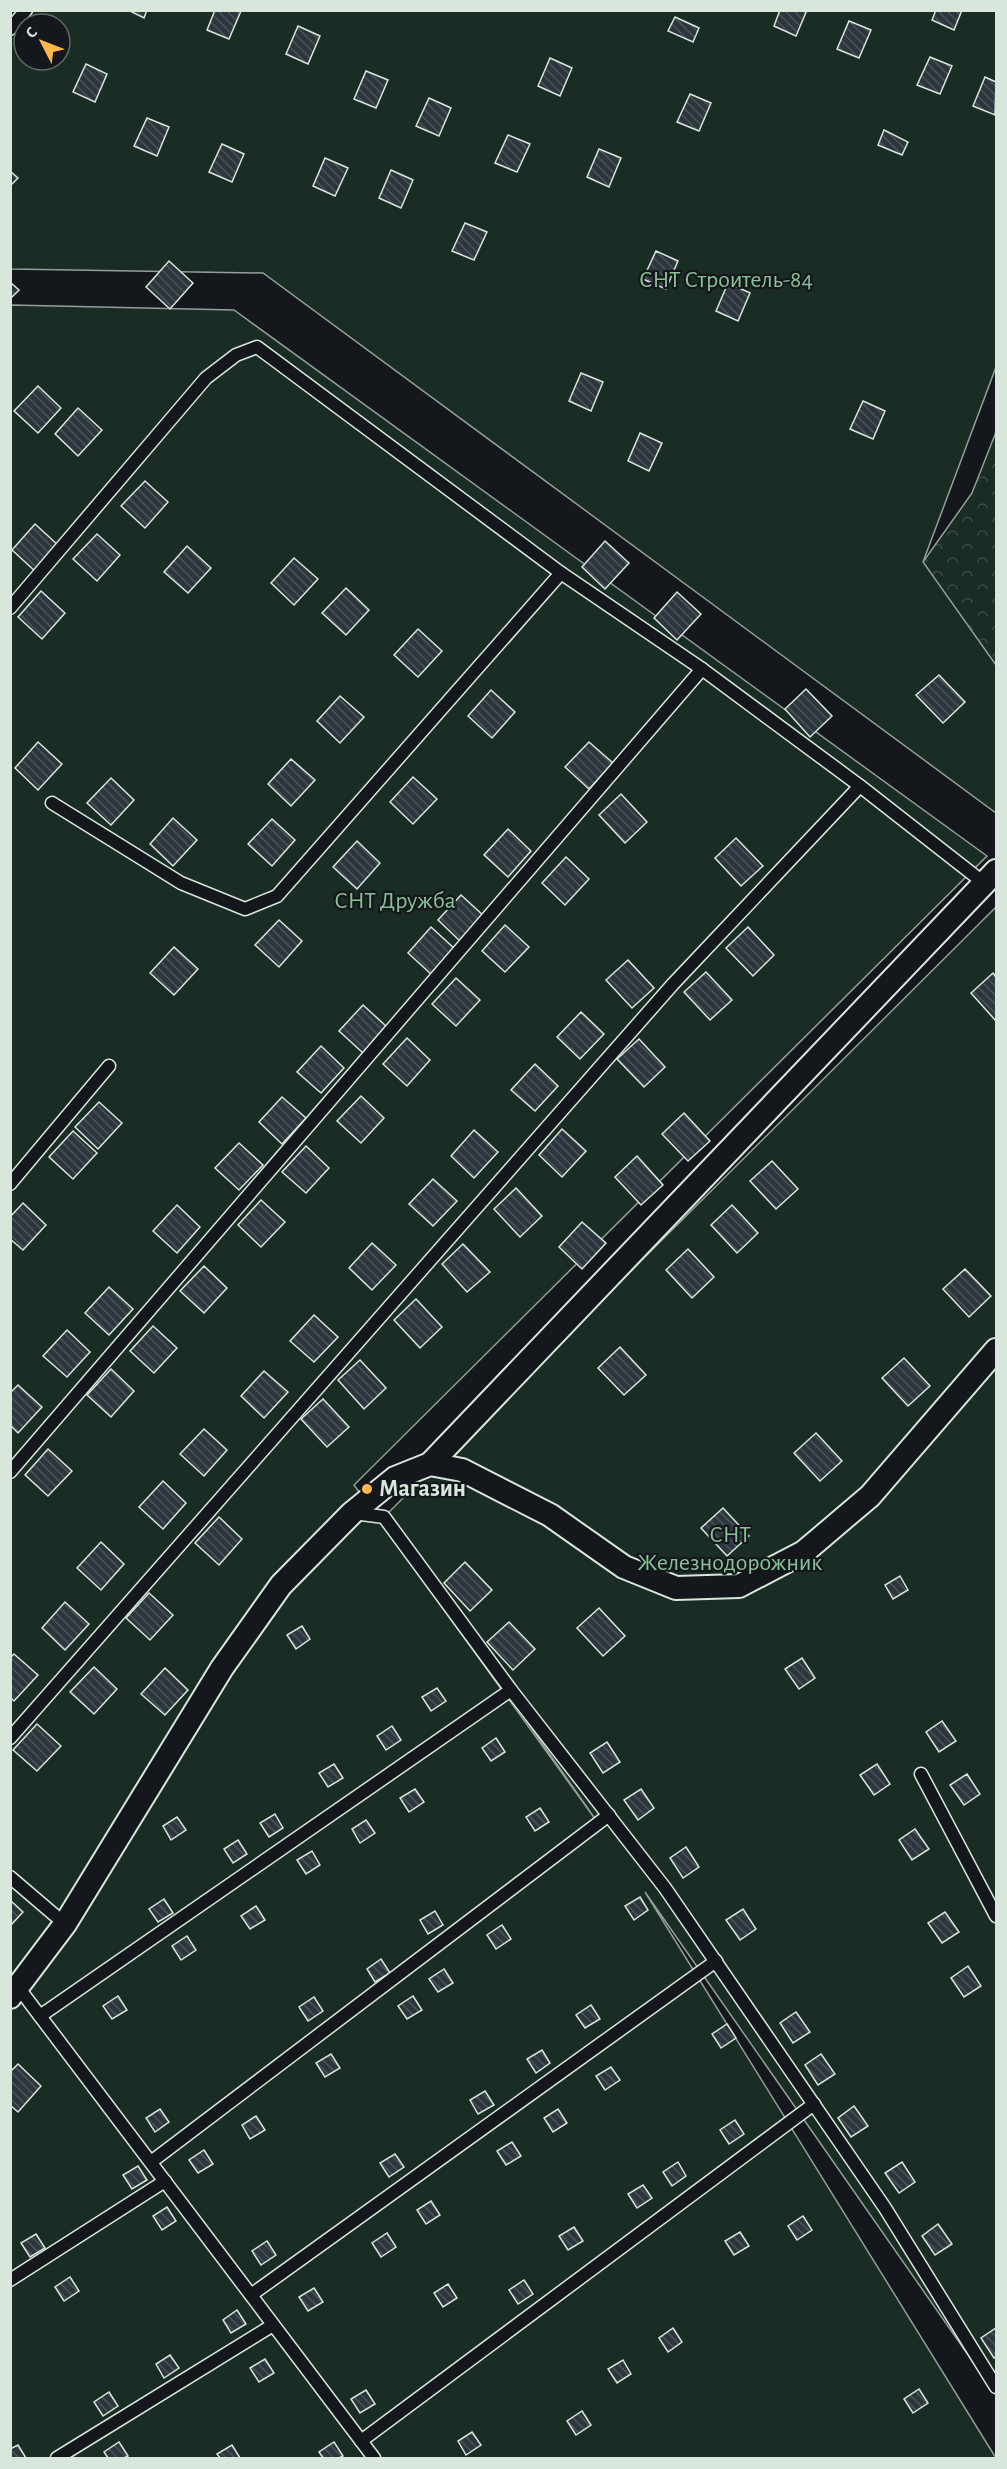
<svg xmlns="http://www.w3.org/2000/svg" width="1007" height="2469" font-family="'Alegreya Sans',sans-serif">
  <defs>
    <pattern id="forest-crowns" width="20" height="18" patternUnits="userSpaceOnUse" patternTransform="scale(1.5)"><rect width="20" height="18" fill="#1a2d24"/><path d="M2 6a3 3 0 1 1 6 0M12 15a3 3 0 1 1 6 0" fill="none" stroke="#3b4b43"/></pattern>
    <pattern id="building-back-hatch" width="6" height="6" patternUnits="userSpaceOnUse" patternTransform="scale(1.5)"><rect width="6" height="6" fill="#2c363c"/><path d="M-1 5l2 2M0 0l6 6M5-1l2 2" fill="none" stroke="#4a5358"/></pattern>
  </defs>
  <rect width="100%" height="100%" fill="#14181c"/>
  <path fill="url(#forest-crowns)" stroke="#939e99" stroke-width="1.5" d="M996,432V679L923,562L972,493Z"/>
  <g fill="#1a2d24" stroke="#939e99" stroke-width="1.5" fill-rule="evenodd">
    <path d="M11,11H996V367L923,562L996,665V813L263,273L11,269ZM24,24H60V60H24Z"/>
    <path d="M11,305L234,310L987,856L354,1485L598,1823L384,1517L996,907V2395L645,1892L996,2458H11Z"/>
  </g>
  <g fill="url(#building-back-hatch)" stroke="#d8e6dc" stroke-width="1.5">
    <path d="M128,10H147L144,18Z"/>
    <path d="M215,10L241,11L229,39L207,30Z"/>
    <path d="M780,10H807L796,36L774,26Z"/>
    <path d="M936,10H962L954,30L932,20Z"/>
    <path d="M675,17L699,28L693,42L668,31Z"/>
    <path d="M849,21L871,30L859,58L837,49Z"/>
    <path d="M298,26L320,36L308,64L286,54Z"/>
    <path d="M930,57L952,66L940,94L917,85Z"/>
    <path d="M550,58L572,68L560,96L538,86Z"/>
    <path d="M86,64L107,74L95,102L73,92Z"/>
    <path d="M366,71L388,80L376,108L354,99Z"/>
    <path d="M985,77L996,82L995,115L973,106Z"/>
    <path d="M690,94L711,103L699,131L677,122Z"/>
    <path d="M429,98L451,108L439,136L416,126Z"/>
    <path d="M147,118L169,127L157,156L134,146Z"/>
    <path d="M884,130L908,142L902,155L878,145Z"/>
    <path d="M508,135L530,144L517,172L495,163Z"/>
    <path d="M222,144L244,154L232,182L209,172Z"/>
    <path d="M599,149L621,158L609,187L587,177Z"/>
    <path d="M325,158L348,168L335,196L313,186Z"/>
    <path d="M391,170L413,180L401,208L379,198Z"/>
    <path d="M10,171L18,178L10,186Z"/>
    <path d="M465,223L487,232L474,260L452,251Z"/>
    <path d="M656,251L678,261L666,289L643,279Z"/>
    <path d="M169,261L193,283L170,309L146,287Z"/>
    <path d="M10,282L19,290L10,299Z"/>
    <path d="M728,283L750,293L738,321L716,311Z"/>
    <path d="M581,373L603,382L591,411L569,401Z"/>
    <path d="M38,386L61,408L38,433L14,411Z"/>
    <path d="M863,401L885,411L873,439L850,429Z"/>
    <path d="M78,408L102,430L78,456L55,434Z"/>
    <path d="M640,433L662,443L649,471L628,461Z"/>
    <path d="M145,481L168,502L145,528L121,506Z"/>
    <path d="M35,524L59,546L36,572L12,550Z"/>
    <path d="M97,534L120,555L97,581L73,559Z"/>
    <path d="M605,541L629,563L605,589L582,567Z"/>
    <path d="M187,546L211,568L188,593L164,572Z"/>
    <path d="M294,558L318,579L294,605L271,583Z"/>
    <path d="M346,588L369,610L346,635L322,613Z"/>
    <path d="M41,591L65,613L42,639L18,617Z"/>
    <path d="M677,592L701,614L677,640L654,618Z"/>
    <path d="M418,629L442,651L418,677L394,655Z"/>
    <path d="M939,675L965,702L943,723L916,695Z"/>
    <path d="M806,689L832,716L810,737L785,709Z"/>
    <path d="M491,690L515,712L492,738L468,716Z"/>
    <path d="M340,696L364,717L340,743L317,721Z"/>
    <path d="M38,742L62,764L38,790L15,768Z"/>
    <path d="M589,742L613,763L589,789L565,767Z"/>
    <path d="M291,759L315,780L291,806L268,784Z"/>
    <path d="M413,777L437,799L413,824L390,802Z"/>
    <path d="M111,778L134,800L111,825L87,803Z"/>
    <path d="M621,794L647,822L625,843L599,815Z"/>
    <path d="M173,818L197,840L173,866L150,844Z"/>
    <path d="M272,819L295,840L272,866L248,844Z"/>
    <path d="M508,829L531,851L508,877L484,855Z"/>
    <path d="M736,838L763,866L741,886L715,858Z"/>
    <path d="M357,841L380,863L357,889L333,867Z"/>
    <path d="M566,857L589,879L565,905L542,883Z"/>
    <path d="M461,895L485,917L461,942L438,920Z"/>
    <path d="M279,920L302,941L279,967L255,945Z"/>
    <path d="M505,925L529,947L505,972L482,951Z"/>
    <path d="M431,927L455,949L431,974L408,953Z"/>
    <path d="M748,927L774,955L753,976L726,948Z"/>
    <path d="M174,947L198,969L174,995L150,973Z"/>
    <path d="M628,960L654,988L632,1008L606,980Z"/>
    <path d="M706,972L732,1000L710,1020L684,992Z"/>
    <path d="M993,973L996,977V1021L971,993Z"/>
    <path d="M456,978L480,1000L456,1026L432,1004Z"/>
    <path d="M363,1005L387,1027L363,1053L339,1031Z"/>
    <path d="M581,1012L604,1034L580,1059L557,1037Z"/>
    <path d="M407,1038L430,1060L407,1086L383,1064Z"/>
    <path d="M639,1039L665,1067L644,1087L617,1059Z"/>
    <path d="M321,1046L344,1068L321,1093L297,1072Z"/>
    <path d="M535,1064L558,1086L535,1111L511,1090Z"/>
    <path d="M361,1096L384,1118L361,1143L337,1121Z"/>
    <path d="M282,1097L306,1118L282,1144L259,1122Z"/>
    <path d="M99,1102L122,1123L98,1149L75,1127Z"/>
    <path d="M684,1113L710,1141L688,1161L662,1134Z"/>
    <path d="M562,1129L586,1151L562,1177L539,1155Z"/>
    <path d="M474,1130L498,1152L474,1178L451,1156Z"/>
    <path d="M73,1131L97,1153L73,1179L49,1157Z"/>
    <path d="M239,1143L263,1165L239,1190L215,1168Z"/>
    <path d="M306,1146L329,1168L306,1193L282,1172Z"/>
    <path d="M637,1156L663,1185L641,1205L615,1177Z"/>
    <path d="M772,1161L798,1189L776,1209L750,1181Z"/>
    <path d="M433,1179L457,1201L433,1226L409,1204Z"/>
    <path d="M516,1188L542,1216L520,1237L494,1209Z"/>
    <path d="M261,1200L285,1222L261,1247L238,1225Z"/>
    <path d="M23,1203L46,1225L23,1250L10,1239V1217Z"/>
    <path d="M177,1205L200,1227L177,1253L153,1231Z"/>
    <path d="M732,1205L758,1233L737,1253L711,1225Z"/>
    <path d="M582,1222L606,1243L582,1269L559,1247Z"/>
    <path d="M372,1243L396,1265L372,1290L349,1268Z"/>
    <path d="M463,1244L490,1272L467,1292L442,1264Z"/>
    <path d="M688,1249L714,1277L692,1298L666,1270Z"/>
    <path d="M204,1266L227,1288L204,1313L180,1291Z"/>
    <path d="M965,1269L991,1296L969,1317L943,1289Z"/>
    <path d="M109,1287L133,1309L109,1335L85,1313Z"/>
    <path d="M416,1299L442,1327L420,1348L394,1320Z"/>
    <path d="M314,1315L338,1337L314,1362L290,1341Z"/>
    <path d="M153,1326L177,1348L154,1373L130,1351Z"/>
    <path d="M67,1330L90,1352L67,1377L43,1356Z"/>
    <path d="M620,1347L646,1375L624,1395L598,1368Z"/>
    <path d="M904,1358L930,1386L908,1406L882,1378Z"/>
    <path d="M360,1360L386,1388L364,1409L338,1380Z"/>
    <path d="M111,1369L134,1391L111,1417L87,1395Z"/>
    <path d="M264,1371L288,1392L264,1418L241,1396Z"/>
    <path d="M18,1385L42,1407L18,1433L10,1425V1393Z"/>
    <path d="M323,1399L349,1427L327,1447L301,1419Z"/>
    <path d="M204,1429L227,1450L204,1476L180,1454Z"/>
    <path d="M816,1433L842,1461L820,1481L794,1453Z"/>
    <path d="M48,1449L72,1471L48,1496L25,1475Z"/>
    <path d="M163,1481L186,1503L163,1529L139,1507Z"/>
    <path d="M723,1508L749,1536L727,1556L701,1528Z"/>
    <path d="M219,1517L242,1539L219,1565L195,1543Z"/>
    <path d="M101,1542L124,1564L101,1590L77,1568Z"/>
    <path d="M465,1562L492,1590L470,1611L444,1583Z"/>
    <path d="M900,1576L908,1590L893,1599L885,1585Z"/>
    <path d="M149,1593L173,1615L150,1640L126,1618Z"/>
    <path d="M65,1602L89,1624L65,1650L42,1628Z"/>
    <path d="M599,1608L625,1636L603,1656L577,1628Z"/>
    <path d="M509,1622L535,1649L513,1670L487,1642Z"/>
    <path d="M302,1626L310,1639L296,1649L287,1635Z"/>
    <path d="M14,1654L38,1675L14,1701L10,1697V1658Z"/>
    <path d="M802,1658L815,1678L799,1689L785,1669Z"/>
    <path d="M94,1667L117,1689L94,1714L70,1692Z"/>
    <path d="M165,1668L188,1690L165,1715L141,1694Z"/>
    <path d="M437,1688L446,1701L431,1711L422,1697Z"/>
    <path d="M942,1721L956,1741L939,1752L926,1732Z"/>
    <path d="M37,1724L61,1746L37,1771L13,1750Z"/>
    <path d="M392,1726L401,1740L386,1750L377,1736Z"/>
    <path d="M496,1738L505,1752L491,1761L482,1748Z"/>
    <path d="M607,1742L620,1762L603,1773L590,1753Z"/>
    <path d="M334,1764L343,1778L328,1787L319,1773Z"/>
    <path d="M877,1764L890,1784L874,1795L860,1775Z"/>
    <path d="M967,1774L980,1794L964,1805L950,1785Z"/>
    <path d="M415,1789L424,1802L409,1812L400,1798Z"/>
    <path d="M641,1789L654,1808L638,1820L624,1800Z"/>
    <path d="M540,1808L549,1822L535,1831L526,1817Z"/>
    <path d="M275,1814L283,1828L269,1837L260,1823Z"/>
    <path d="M177,1817L186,1830L171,1840L163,1826Z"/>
    <path d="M366,1820L375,1833L360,1843L352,1829Z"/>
    <path d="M915,1829L929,1849L912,1860L899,1840Z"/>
    <path d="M238,1840L247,1854L233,1863L224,1849Z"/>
    <path d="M686,1847L699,1867L683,1878L670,1858Z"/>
    <path d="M312,1851L320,1865L306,1874L297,1860Z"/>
    <path d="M640,1897L648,1910L634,1920L625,1906Z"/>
    <path d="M164,1899L173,1913L158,1922L149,1909Z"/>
    <path d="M10,1900L23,1912L10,1926Z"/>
    <path d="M256,1906L265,1920L250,1929L241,1916Z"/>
    <path d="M743,1909L756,1929L740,1940L726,1920Z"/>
    <path d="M435,1911L443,1925L428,1934L420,1920Z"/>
    <path d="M945,1912L959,1932L942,1943L928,1923Z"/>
    <path d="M502,1925L511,1939L496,1949L487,1935Z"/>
    <path d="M187,1936L196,1950L181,1960L172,1946Z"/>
    <path d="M381,1959L390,1973L375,1982L367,1969Z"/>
    <path d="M968,1966L981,1986L964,1997L951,1978Z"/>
    <path d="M444,1969L453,1983L438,1992L429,1979Z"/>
    <path d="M118,1996L127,2010L112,2019L103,2006Z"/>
    <path d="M413,1996L422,2010L407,2019L398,2006Z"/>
    <path d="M314,1997L323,2011L308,2021L299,2007Z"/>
    <path d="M591,2005L600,2019L585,2028L576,2015Z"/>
    <path d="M796,2012L810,2032L793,2043L780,2023Z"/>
    <path d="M727,2024L736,2038L721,2048L712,2034Z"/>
    <path d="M542,2050L550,2063L536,2073L527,2059Z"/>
    <path d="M331,2054L340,2068L325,2077L316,2063Z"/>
    <path d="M821,2054L835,2074L818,2085L805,2065Z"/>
    <path d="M18,2064L41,2086L18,2112L10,2105V2072Z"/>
    <path d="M611,2067L620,2080L605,2090L596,2076Z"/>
    <path d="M485,2091L494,2105L478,2114L470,2100Z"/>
    <path d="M854,2106L868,2126L851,2137L838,2118Z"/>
    <path d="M160,2109L169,2122L155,2132L146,2118Z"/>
    <path d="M558,2109L567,2123L553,2132L544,2118Z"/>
    <path d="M256,2116L265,2130L250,2139L242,2125Z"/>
    <path d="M735,2120L744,2134L729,2144L720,2130Z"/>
    <path d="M512,2142L521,2156L506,2165L497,2151Z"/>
    <path d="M204,2150L213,2164L198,2173L189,2160Z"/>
    <path d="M395,2154L404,2167L389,2177L380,2163Z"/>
    <path d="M678,2162L686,2176L672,2186L663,2172Z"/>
    <path d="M902,2162L915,2182L899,2193L885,2173Z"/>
    <path d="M138,2166L147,2180L132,2189L123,2175Z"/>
    <path d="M643,2185L652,2198L637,2208L628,2194Z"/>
    <path d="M431,2201L440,2215L426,2224L417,2210Z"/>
    <path d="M167,2207L176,2221L162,2230L153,2216Z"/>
    <path d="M803,2216L812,2230L797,2240L788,2226Z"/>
    <path d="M938,2224L952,2244L935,2255L922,2236Z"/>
    <path d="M574,2227L583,2241L568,2250L559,2236Z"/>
    <path d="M740,2232L749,2246L734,2255L725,2241Z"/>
    <path d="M387,2233L396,2247L381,2257L372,2243Z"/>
    <path d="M36,2234L45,2248L30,2257L21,2243Z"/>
    <path d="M267,2241L276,2255L261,2265L252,2251Z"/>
    <path d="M70,2277L79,2291L64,2301L55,2287Z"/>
    <path d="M524,2280L533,2294L518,2304L509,2290Z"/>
    <path d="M448,2284L457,2298L443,2307L434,2293Z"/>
    <path d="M314,2288L323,2302L308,2311L299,2297Z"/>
    <path d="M237,2310L246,2324L231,2333L223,2320Z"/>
    <path d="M673,2328L682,2342L668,2352L659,2338Z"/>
    <path d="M996,2328V2357L994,2358L981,2338Z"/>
    <path d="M170,2355L179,2368L164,2378L156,2364Z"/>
    <path d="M265,2359L274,2373L259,2382L250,2368Z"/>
    <path d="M623,2360L631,2374L617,2383L608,2369Z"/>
    <path d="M919,2389L928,2403L913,2413L904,2399Z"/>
    <path d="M366,2390L375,2404L360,2413L351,2399Z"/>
    <path d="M109,2392L118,2406L103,2416L94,2402Z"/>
    <path d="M582,2411L591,2425L576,2435L567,2421Z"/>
    <path d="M472,2432L481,2445L466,2455L458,2441Z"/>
    <path d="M119,2442L128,2456L124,2458H108L104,2452Z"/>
    <path d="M334,2442L343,2456L339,2458H323L319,2452Z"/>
    <path d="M18,2445L26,2458H10V2449Z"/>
    <path d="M232,2445L240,2458H220L217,2454Z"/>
  </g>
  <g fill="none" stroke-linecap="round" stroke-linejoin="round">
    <g stroke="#d8e6dc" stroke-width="15">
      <g id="lane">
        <path d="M10,29L26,10"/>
        <path d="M10,608L206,378L236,355L257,347L561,573L702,669L860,786L984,883"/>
        <path d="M52,803L181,883L245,909L277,896L561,573"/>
        <path d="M10,1184L109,1066"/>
        <path d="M10,1472L702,669"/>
        <path d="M354,1513L384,1517L511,1690L665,1888L885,2208L996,2387"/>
        <path d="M10,1738L673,984L860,786"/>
        <path d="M921,1774L996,1916"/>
        <path d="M10,1877L65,1924"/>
        <path d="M18,1987L374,2458"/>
        <path d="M40,2016L511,1690"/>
        <path d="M151,2162L609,1815"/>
        <path d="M10,2280L165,2181"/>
        <path d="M251,2295L716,1961"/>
        <path d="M361,2441L814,2104"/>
        <path d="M57,2458L273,2325"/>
      </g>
    </g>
    <g stroke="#d8e6dc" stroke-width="26">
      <g id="street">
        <path d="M430,1464L996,871"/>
        <path d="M10,1997L65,1924L222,1668L281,1585L352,1513L395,1478L430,1464L462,1470L550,1515L624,1567L676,1588L739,1586L804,1552L870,1496L996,1350"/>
      </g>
    </g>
    <use href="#lane" stroke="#14181c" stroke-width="12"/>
    <use href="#street" stroke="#14181c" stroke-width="22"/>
  </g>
  <circle fill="#ffb74d" stroke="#14181c" stroke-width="2" cx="367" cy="1489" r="6"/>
  <g text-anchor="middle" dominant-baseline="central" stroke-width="4.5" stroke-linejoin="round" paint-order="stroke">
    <g font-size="24" fill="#8ac095" stroke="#14181c">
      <text x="726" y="280">СНТ Строитель-84</text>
      <text x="395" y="901">СНТ Дружба</text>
      <text x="730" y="1535">СНТ<tspan x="730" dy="28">Железнодорожник</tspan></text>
    </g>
    <g font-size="24" font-weight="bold" fill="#d8e6dc" stroke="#14181c" text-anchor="start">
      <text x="379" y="1489">Магазин</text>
    </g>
  </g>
  <rect width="1007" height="2469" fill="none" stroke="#d8e6dc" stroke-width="24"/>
  <g transform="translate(42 42) rotate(312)"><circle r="28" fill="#14181c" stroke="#626a69" stroke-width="1.5"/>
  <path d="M0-4.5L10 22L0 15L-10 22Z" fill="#ffb74d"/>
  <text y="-9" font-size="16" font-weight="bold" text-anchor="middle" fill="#d8e6dc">С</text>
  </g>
</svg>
